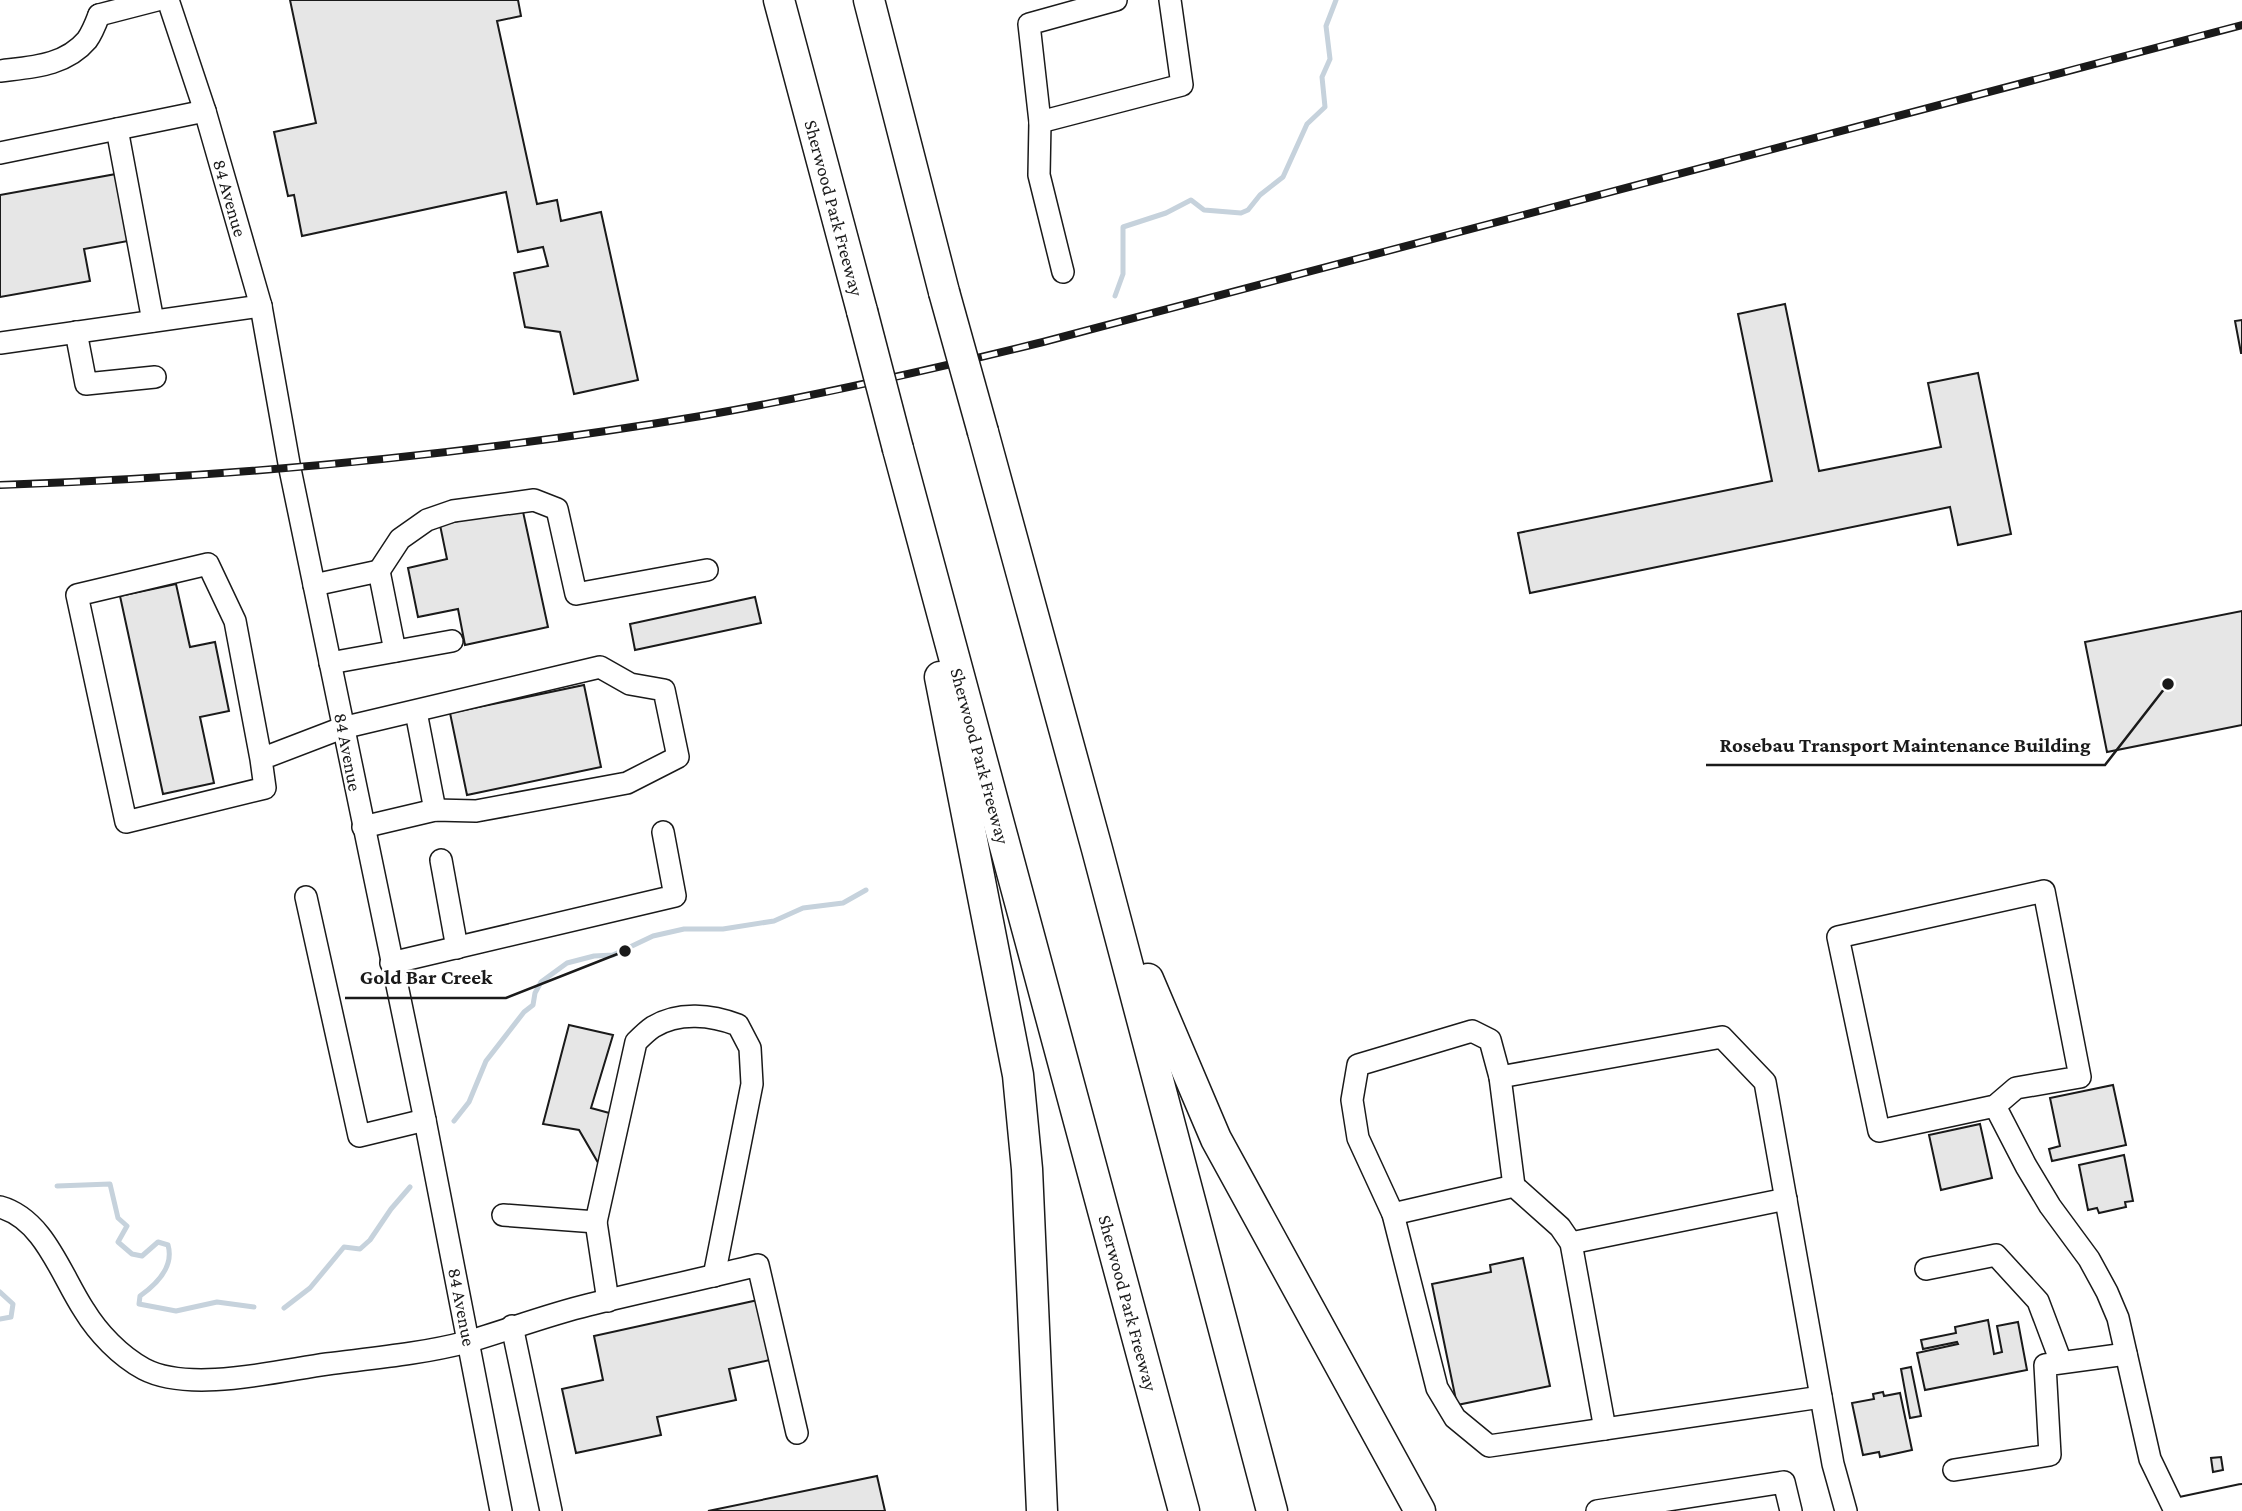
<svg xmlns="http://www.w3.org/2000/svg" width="2242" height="1511" font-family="'Crimson Pro',serif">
  <rect width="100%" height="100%" fill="#fff"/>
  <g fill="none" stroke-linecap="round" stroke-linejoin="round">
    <g stroke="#c6d2dc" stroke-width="5">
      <path d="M1115,296L1123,274V227L1166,213L1191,200L1204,210L1241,213L1248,210L1260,195L1283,177L1307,124L1325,107L1322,77L1330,59L1326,26L1336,0"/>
      <path d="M454,1121L469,1102L486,1061L524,1012L533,1005L535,993L541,982L567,963L594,956L613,955L653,936L684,929H723L774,921L803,908L843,903L866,890"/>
      <path d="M57,1186L110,1184L118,1218L127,1226L118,1242L132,1254L142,1256L158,1242L168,1245C174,1266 157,1284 140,1296L139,1304L176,1311L217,1302L254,1307"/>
      <path d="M0,1292L13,1304L11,1317L0,1319"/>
      <path d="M284,1308L310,1288L344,1247L360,1249L370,1240L391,1209L410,1187"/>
    </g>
  </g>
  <g fill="#e6e6e6" stroke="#1a1a1a" stroke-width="2">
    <path d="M290,0H518L521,16L497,21L537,204L557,200L561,221L601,212L638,380L574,394L560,332L525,327L514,273L548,266L543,247L518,252L506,192L302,236L294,195L288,196L274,132L316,123Z"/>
    <path d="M116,174L128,241L84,249L90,281L0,297V195Z"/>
    <path d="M1785,304L1819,471L1941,447L1928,383L1978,373L2011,534L1958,545L1950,507L1530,593L1518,533L1772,481L1738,314Z"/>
    <path d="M2242,320V353H2241L2235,321Z"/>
    <path d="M522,507L548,627L465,645L458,609L418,617L408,568L447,559L440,525Z"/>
    <path d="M176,584L190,647L215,642L229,711L200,717L214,783L163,794L120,596Z"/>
    <path d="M755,597L761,623L635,650L630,624Z"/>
    <path d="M2242,611V725L2107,752L2085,642Z"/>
    <path d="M584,685L601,767L467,795L450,713Z"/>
    <path d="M569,1025L613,1035L591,1108L613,1114L600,1166L579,1130L543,1124Z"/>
    <path d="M2113,1085L2126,1145L2052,1161L2049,1149L2060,1146L2050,1098Z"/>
    <path d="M1980,1124L1992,1178L1941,1190L1929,1135Z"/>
    <path d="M2124,1155L2133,1201L2125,1202L2126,1207L2099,1213L2097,1208L2088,1210L2079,1165Z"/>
    <path d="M1523,1258L1550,1386L1457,1405L1432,1284L1491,1272L1490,1265Z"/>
    <path d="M758,1300L770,1360L729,1369L736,1400L657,1417L661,1435L576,1453L562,1389L603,1380L594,1336Z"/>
    <path d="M1988,1320L1994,1354L2002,1352L1997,1326L2018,1322L2027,1370L1925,1390L1917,1353L1958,1344L1957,1342L1923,1349L1921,1340L1956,1333L1955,1327Z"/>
    <path d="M1911,1367L1921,1416L1910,1418L1901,1369Z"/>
    <path d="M1883,1392L1884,1396L1900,1393L1912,1450L1880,1457L1879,1452L1863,1455L1852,1403L1874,1399L1873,1394Z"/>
    <path d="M2221,1457L2223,1470L2213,1472L2211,1458Z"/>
    <path d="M877,1476L885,1511H708Z"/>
  </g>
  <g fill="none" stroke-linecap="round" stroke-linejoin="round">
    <g stroke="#1a1a1a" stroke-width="24">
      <g id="minor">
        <path d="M168,0L205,111L261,306L290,469L425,1120L501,1511"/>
        <path d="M99,15L157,0"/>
        <path d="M0,71C32,67 65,66 87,40C92,33 96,23 99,15"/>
        <path d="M1040,122L1182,85L1170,0"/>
        <path d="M117,129L153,321"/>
        <path d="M0,153L205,111"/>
        <path d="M1063,272L1039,175L1040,122L1029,24L1116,0"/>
        <path d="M76,332L86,384L155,377"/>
        <path d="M0,343L261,306"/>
        <path d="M379,571L400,539L427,520L453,511L534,500L557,509L576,594L707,570"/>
        <path d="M314,585L379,571L395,651"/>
        <path d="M330,663L452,641"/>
        <path d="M416,712L435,810"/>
        <path d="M261,759L265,788L126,822L77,595L208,564L235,621L261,759L342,728L600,667L630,684L664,690L678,757L627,783L476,811L435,810L363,827"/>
        <path d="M441,860L457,948"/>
        <path d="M2044,891L2080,1077L2016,1088L1995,1106L1879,1131L1838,937Z"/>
        <path d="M306,897L359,1136L425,1120"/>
        <path d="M391,963L675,896L663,832"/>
        <path d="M1500,1077L1722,1037L1765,1082L1833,1464L1846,1511"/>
        <path d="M1995,1106L2026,1166L2050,1206L2089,1259L2107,1292L2118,1318L2150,1459L2175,1511"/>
        <path d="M1514,1186L1500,1077L1490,1040L1472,1031L1358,1065L1352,1100L1358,1138L1393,1214L1437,1388L1455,1418L1489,1446L1821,1397"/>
        <path d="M0,1207C44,1219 61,1275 84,1310C98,1333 120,1356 144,1369C190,1393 277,1371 327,1364C374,1358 421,1354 467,1342C508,1330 547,1315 588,1305C645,1291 702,1279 758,1265L797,1433"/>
        <path d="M1393,1214L1514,1186L1560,1227L1571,1243L1605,1429"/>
        <path d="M503,1215L596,1222L636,1042C641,1037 647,1031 653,1027C679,1011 712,1015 738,1025L750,1048L752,1084L714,1276"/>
        <path d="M596,1222L608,1301"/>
        <path d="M1571,1243L1786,1199"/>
        <path d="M1926,1269L1996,1255L2038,1301L2061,1362"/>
        <path d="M512,1326L551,1511"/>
        <path d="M1954,1470L2050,1455L2045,1365L2126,1354"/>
        <path d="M1597,1511L1784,1482L1791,1511"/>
      </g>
    </g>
    <g stroke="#1a1a1a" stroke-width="30">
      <path id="major" d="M2181,1511L2242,1498"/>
    </g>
    <g stroke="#1a1a1a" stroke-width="33">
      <g id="highway">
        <path d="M779,0L862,311"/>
        <path d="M869,0L944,292"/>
        <path d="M983,432L1097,849L1272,1511"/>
        <path d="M898,449L1184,1511"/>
        <path d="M940,677L1018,1075L1027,1169L1042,1511"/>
        <path d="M1148,979L1216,1139L1420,1511"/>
      </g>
    </g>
    <use href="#minor" stroke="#fff" stroke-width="21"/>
    <use href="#major" stroke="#fff" stroke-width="26"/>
    <use href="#highway" stroke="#fff" stroke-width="30"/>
    <g stroke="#1a1a1a" stroke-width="8">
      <path id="rail" d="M0,485C235,477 469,455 701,416C816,396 929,370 1043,342L2242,25"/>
    </g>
    <use href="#rail" stroke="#fff" stroke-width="5" stroke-dasharray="16" stroke-linecap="butt"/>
    <g stroke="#1a1a1a" stroke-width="33" stroke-linecap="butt">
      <g id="highway-bridge">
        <path d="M944,292L983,432"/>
        <path d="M862,311L898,449"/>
      </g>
    </g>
    <use href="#highway-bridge" stroke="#fff" stroke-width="30"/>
  </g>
  <g text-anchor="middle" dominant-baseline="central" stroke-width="5" stroke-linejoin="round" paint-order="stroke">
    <g font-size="19" fill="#1a1a1a" stroke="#fff">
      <text transform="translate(230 198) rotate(74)">84 Avenue</text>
      <text transform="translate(834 208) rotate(75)">Sherwood Park Freeway</text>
      <text transform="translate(348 752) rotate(79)">84 Avenue</text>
      <text transform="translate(980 756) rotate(75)">Sherwood Park Freeway</text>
      <text transform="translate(1128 1303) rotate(75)">Sherwood Park Freeway</text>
      <text transform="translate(462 1307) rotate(79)">84 Avenue</text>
    </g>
  </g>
  <path fill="none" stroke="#1a1a1a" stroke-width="2.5" d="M2168 684L2105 765H1706M625 951L506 998H345"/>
  <g fill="#1a1a1a" stroke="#fff" stroke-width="2.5">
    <circle cx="2168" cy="684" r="7"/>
    <circle cx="625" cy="951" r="7"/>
  </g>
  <g font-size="21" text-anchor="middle" font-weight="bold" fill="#1a1a1a" stroke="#fff" stroke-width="5" stroke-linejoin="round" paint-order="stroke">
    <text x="1905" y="752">Rosebau Transport Maintenance Building</text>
    <text x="426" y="984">Gold Bar Creek</text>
  </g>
</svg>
